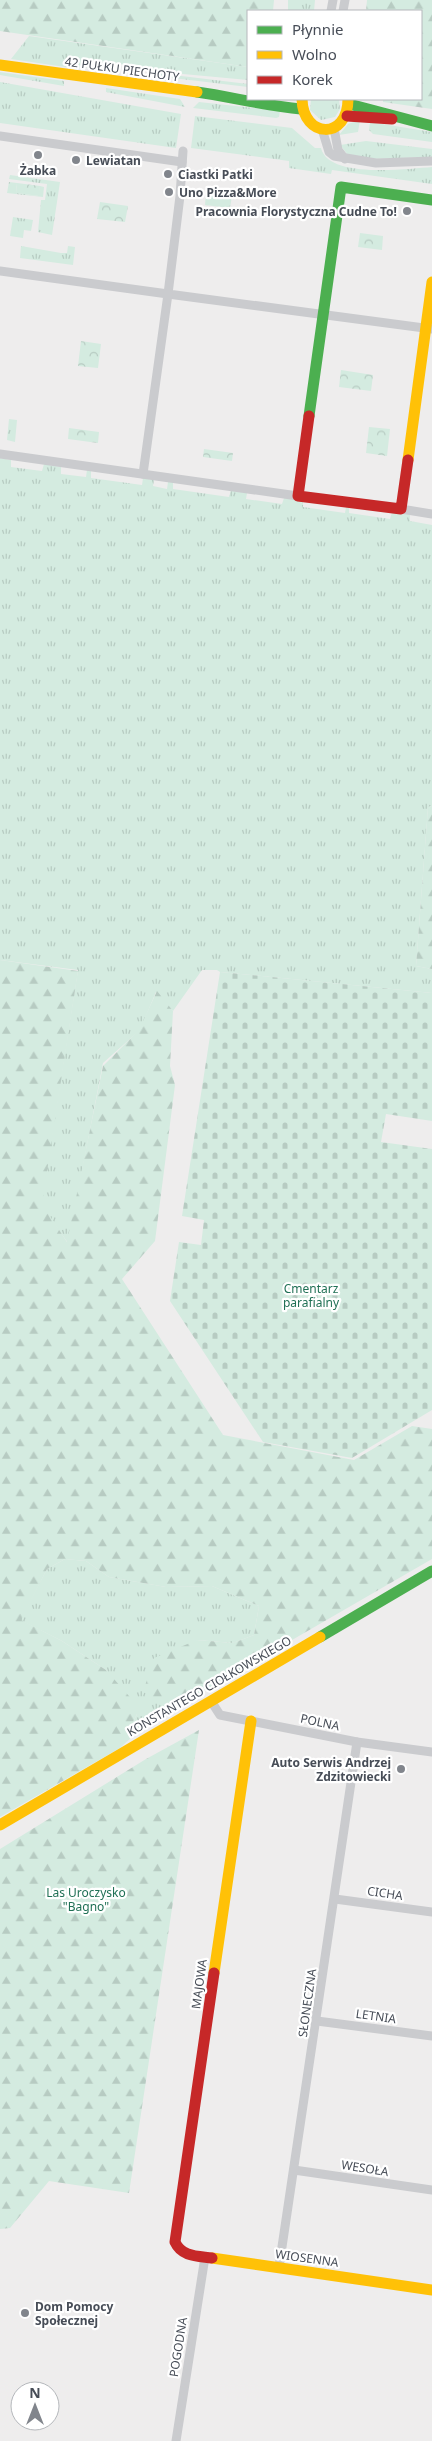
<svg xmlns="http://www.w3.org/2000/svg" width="432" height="2441" font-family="'Noto Sans',sans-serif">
  <defs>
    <pattern id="grass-tufts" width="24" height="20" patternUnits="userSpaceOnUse" patternTransform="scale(1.25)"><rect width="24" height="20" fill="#d4ebe0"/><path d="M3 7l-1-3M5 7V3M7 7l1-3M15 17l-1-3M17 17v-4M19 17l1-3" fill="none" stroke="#b7cbc2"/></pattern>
    <pattern id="forest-firs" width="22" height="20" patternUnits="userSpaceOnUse" patternTransform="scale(1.25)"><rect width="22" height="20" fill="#d4ebe0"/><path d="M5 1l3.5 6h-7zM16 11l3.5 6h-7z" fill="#b7cbc2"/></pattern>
    <pattern id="cemetery-stones" width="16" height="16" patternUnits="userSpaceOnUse" patternTransform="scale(1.25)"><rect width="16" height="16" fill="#d4ebe0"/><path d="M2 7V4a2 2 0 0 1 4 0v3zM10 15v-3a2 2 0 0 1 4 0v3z" fill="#b7cbc2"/></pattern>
    <pattern id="park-crowns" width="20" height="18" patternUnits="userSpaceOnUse" patternTransform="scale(1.25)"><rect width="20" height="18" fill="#d4ebe0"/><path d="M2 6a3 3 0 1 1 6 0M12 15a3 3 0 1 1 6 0" fill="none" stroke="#b7cbc2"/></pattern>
  </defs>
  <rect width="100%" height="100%" fill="#eeeded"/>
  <g fill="url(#grass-tufts)">
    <path d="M288,0H315L314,11H288Z"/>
    <path d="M29,36L248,67V80L183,74L99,61L98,67L72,68L11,59Z"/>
    <path d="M0,72L64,81V86L0,75Z"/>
    <path d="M148,72L248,84V87L148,75Z"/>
    <path d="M0,82L181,114L176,148L0,123Z"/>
    <path d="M106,88L180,99L185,107L106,92Z"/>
    <path d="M311,99H339L340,109L335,117L321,120L310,110Z"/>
    <path d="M199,102L280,111L279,117L276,118L193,108Z"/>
    <path d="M195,116L292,128L315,148H321C328,179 407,169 432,167V184L332,170L331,174L289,168V161L191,148Z"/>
    <path d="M360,120L358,132L339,135L348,124Z"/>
    <path d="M370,122L432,132V142L373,134L369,130Z"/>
    <path d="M366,141L432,149V157L369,159L348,155L340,145Z"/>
    <path d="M10,175L60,182L52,235L38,232L41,200H45L47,184L9,179Z"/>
    <path d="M9,182L17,183L16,193L38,196L40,186L44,187L43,197L7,193Z"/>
    <path d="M13,217L33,220L31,231L24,230L23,238L10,236Z"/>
    <path d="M21,246L61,253H67L68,246L75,247L73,265L20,258Z"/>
    <path d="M9,419L17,420L15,442L7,440Z"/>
    <path d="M0,458L11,460V467L42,471L44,464L61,467V474L86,477L87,470L91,471V478L142,485L143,478L154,480L153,486L167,489L168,482H173V489L229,497L231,490L247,493L246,499L282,504L284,498L303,501V507L345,513L346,507L349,508V513L390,519L392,512L410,514V521L432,525V806L428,807L416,966L432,969V993L220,972L217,970H202L173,1011L156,992L140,1030L103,1063L68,1243L41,1205L78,970L0,960Z"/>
    <path d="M65,1559L86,1561L109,1577L166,1587L212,1586L259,1606L254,1635L233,1643L197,1640L165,1703L185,1702L134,1735L130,1728L137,1714L106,1670L62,1641L20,1620L47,1569Z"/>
  </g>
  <g fill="url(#forest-firs)">
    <path d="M0,0H274L273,11H248V67L0,31Z"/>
    <path d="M367,0H432V109L383,102V99H421V11H366Z"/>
    <path d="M432,806V969L416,966L428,807Z"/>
    <path d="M0,960L78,971L42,1204L67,1242L103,1066L139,1030L157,991L173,1011L170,1066L175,1085L155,1241L122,1279L223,1435L354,1460L412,1426L432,1429V1559L185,1702L165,1703L143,1692L154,1658L197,1640L233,1643L254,1635L259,1606L212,1586L166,1587L109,1577L86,1561L65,1559L47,1569L21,1620L62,1641L106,1670L136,1704L137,1714L130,1728L134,1735L120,1748L0,1817Z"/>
    <path d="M199,1730L129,2193L49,2181L10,2228L0,2229V1849L146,1759Z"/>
  </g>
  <path fill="url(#cemetery-stones)" d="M220,972L432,993V1121L386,1114L381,1142L432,1149V1410L352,1458L263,1442L170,1301L179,1242L201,1245L204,1220L182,1216Z"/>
  <g fill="url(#park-crowns)">
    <path d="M17,183L40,186L39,196L16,193Z"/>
    <path d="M206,192L232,196L230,208L205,205Z"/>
    <path d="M100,202L128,206L125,222L97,219Z"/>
    <path d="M360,233L383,236L382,250L358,247Z"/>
    <path d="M81,341L101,344L98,368L78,366Z"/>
    <path d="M341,370L373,375L371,391L339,387Z"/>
    <path d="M369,427L390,429L387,456L366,453Z"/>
    <path d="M69,428L99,432L98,443L68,439Z"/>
    <path d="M204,449L233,453L232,461L203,457Z"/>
  </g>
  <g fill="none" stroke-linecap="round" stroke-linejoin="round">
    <g stroke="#cacbce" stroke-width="9">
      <path d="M331,11L333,0"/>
      <path d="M343,11L345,0"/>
      <path d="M334,128L338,150L345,159"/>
      <path d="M322,129L329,152L334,156L376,163L432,161"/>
      <path d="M0,136L182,162"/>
      <path d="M183,151L180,196L168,294L432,329"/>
      <path d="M0,271L168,294L143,474"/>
      <path d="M0,454L298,496"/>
      <path d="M401,509L432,514"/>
      <path d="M211,1701L220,1715L357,1742L432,1752"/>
      <path d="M335,1899L432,1912"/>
      <path d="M317,2021L432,2036"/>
      <path d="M294,2170L432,2190"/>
      <path d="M279,2267L357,1742"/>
      <path d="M176,2441L205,2257"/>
    </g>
    <g stroke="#4caf50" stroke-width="11">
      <path d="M197,92C232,97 266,106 301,109"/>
      <path d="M349,104L432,126"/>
      <path d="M309,416L341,187L432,200"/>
      <path d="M320,1637L432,1571"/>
    </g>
    <g stroke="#ffc107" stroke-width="11">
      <path d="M0,65L197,92"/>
      <path d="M302,99C303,139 348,140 348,99"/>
      <path d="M408,460L432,282"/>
      <path d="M0,1825L320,1637"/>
      <path d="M214,1973L251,1721"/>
      <path d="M212,2258L432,2290"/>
    </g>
    <g stroke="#c62828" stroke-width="11">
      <path d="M347,116L392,119"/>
      <path d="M309,416L298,496L401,509L408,460"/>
      <path d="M212,2258C197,2256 182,2257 175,2242L214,1973"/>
    </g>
  </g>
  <g fill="#81858c" stroke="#fff" stroke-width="2">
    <circle cx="38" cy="155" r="5"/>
    <circle cx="76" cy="160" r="5"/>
    <circle cx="168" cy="174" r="5"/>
    <circle cx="169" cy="192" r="5"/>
    <circle cx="407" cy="211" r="5"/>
    <circle cx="401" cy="1769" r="5"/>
    <circle cx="25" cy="2313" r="5"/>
  </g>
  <g text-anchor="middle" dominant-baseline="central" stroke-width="4.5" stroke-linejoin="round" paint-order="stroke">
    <g font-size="12" fill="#474d57" stroke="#fff">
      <text transform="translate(122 69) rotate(8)">42 PUŁKU PIECHOTY</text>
      <text transform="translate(209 1686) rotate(-30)">KONSTANTEGO CIOŁKOWSKIEGO</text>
      <text transform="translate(320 1722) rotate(12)">POLNA</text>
      <text transform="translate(385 1893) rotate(8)">CICHA</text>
      <text transform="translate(199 1984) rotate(-82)">MAJOWA</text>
      <text transform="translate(307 2003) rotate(-82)">SŁONECZNA</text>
      <text transform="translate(376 2016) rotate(8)">LETNIA</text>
      <text transform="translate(365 2168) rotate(9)">WESOŁA</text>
      <text transform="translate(307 2258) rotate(8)">WIOSENNA</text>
      <text transform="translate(178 2347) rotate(-81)">POGODNA</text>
    </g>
    <g font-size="12" font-weight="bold" fill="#474d57" stroke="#fff" text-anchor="start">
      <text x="86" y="160">Lewiatan</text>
      <text x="38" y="170" text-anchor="middle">Żabka</text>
      <text x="178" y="174">Ciastki Patki</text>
      <text x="179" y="192">Uno Pizza&amp;More</text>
      <text x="397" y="211" text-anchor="end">Pracownia Florystyczna Cudne To!</text>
      <text x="391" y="1762" text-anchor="end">Auto Serwis Andrzej<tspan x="391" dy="14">Zdzitowiecki</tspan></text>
      <text x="35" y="2306">Dom Pomocy<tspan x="35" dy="14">Społecznej</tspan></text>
    </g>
    <g font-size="12" fill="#207055" stroke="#fff">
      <text x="311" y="1288">Cmentarz<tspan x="311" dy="14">parafialny</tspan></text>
      <text x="86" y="1892">Las Uroczysko<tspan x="86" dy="14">"Bagno"</tspan></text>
    </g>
  </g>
  <rect x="247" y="10" width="175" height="90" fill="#ffffff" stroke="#b5b8bc"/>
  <rect x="257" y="26" width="25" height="8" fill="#4caf50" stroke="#b5b8bc"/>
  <text x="292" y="35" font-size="15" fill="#474d57">Płynnie</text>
  <rect x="257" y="51" width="25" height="8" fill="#ffc107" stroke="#b5b8bc"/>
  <text x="292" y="60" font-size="15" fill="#474d57">Wolno</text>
  <rect x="257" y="76" width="25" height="8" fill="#c62828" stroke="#b5b8bc"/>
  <text x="292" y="85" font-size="15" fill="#474d57">Korek</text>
  <g transform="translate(35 2406)"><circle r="24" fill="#ffffff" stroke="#b5b8bc"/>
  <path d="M0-4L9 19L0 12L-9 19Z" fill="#81858c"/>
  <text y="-8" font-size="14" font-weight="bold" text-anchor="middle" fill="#474d57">N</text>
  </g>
</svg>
